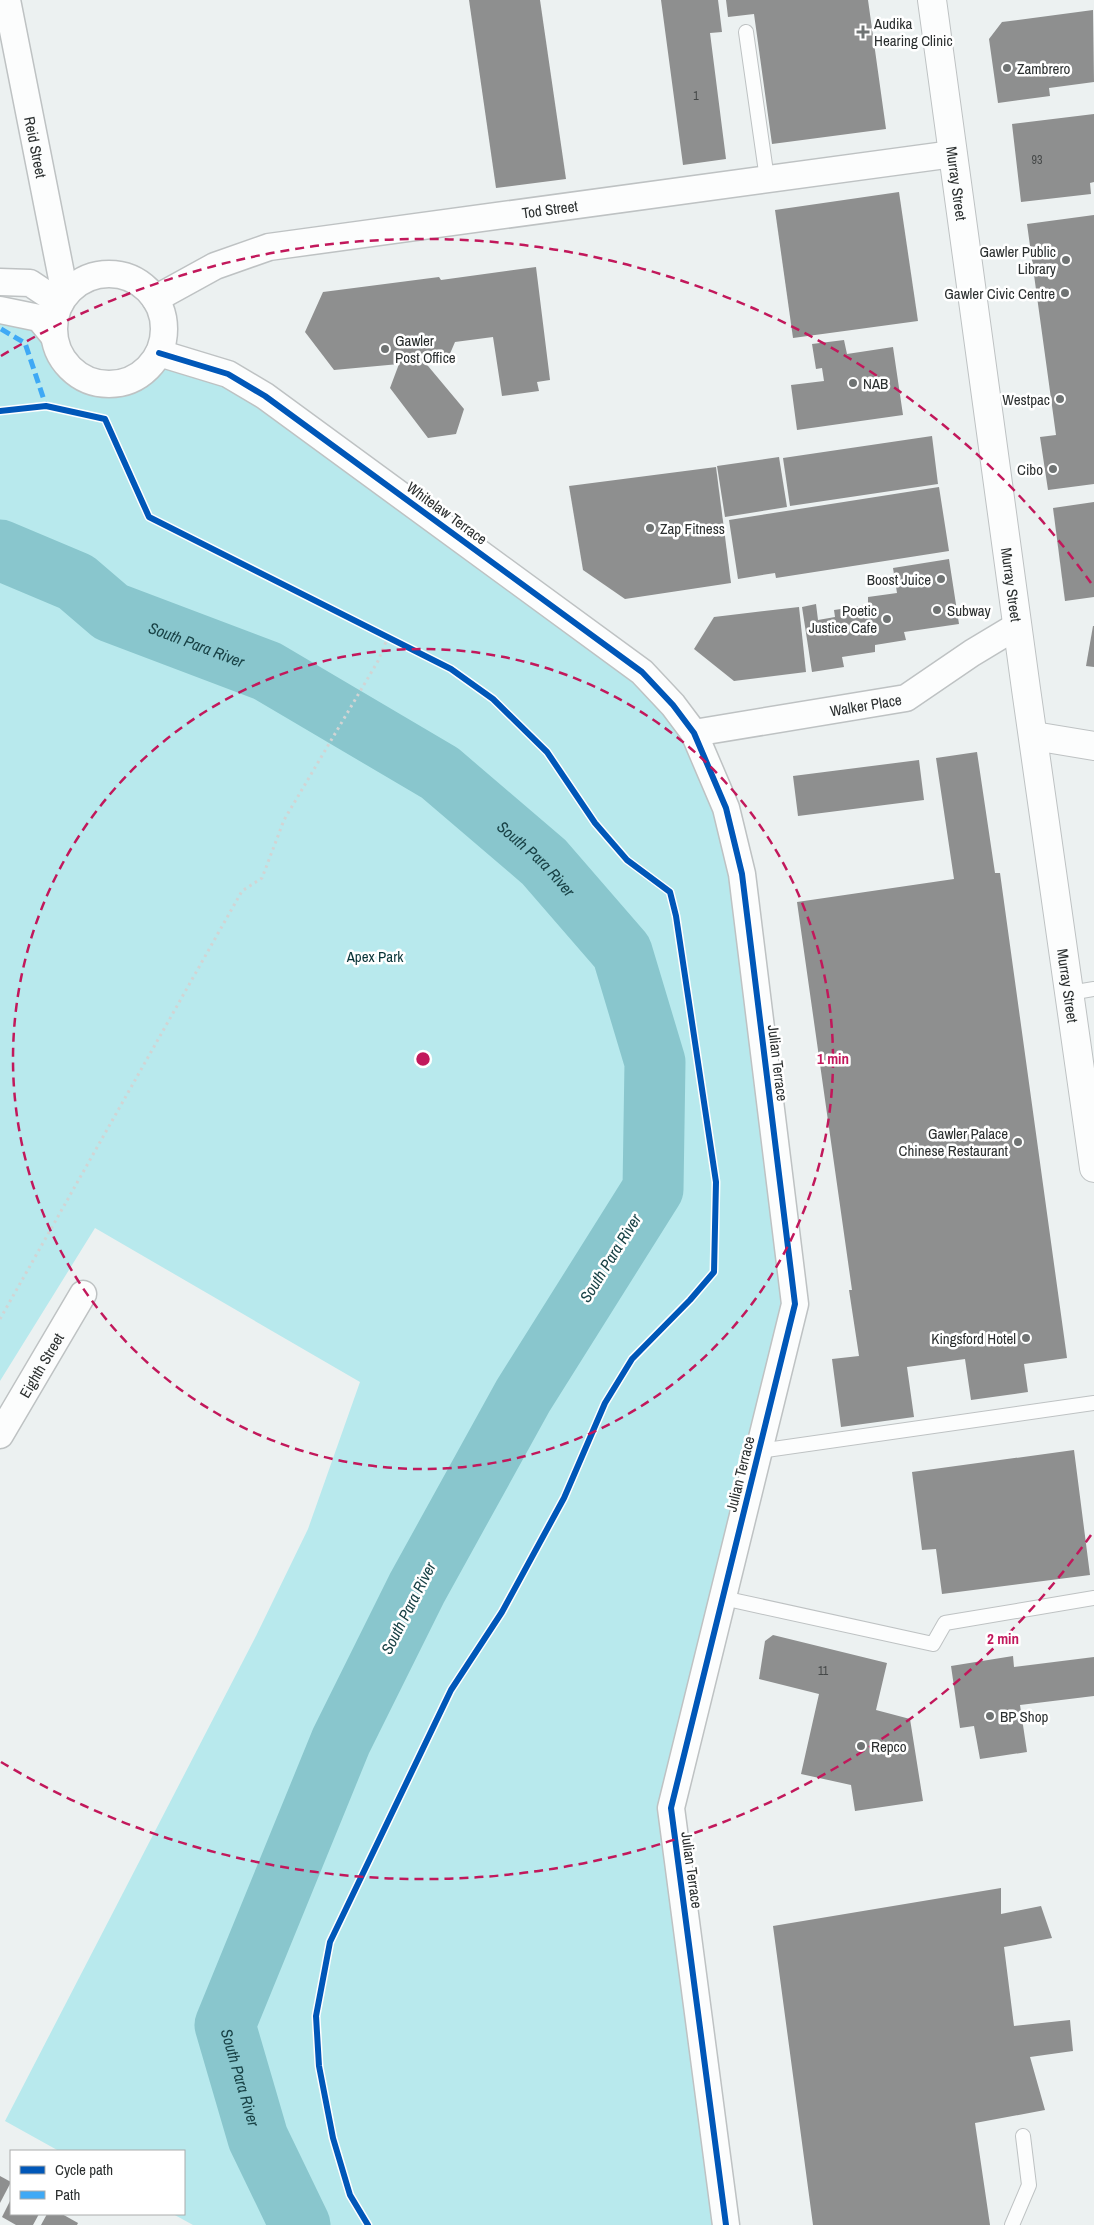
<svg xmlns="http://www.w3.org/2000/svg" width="1094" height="2225" font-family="'Archivo Narrow',sans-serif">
  <rect width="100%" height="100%" fill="#ecf1f1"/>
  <path fill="#b8e9ed" d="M0,310L53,335C56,345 59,356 65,364C91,397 140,384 159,353L228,374L642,672L726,808L795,1304L671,1808L726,2225H193L173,2214H184V2151H59L5,2121L256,1636L308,1529L360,1382L95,1228L0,1381Z"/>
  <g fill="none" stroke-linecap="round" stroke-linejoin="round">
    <path stroke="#89c6cd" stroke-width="61" id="s1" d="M0,550L76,582L111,612L267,671L440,773L544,862L622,952L655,1062L653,1189L523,1396L417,1588L341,1741L225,2025L258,2138L300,2225"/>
  </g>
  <g fill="#8e8f8f">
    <path d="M469,0H540L566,179L496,188Z"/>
    <path d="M661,0H718L722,32L710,33L726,159L683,165Z"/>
    <path d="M726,0H868L886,129L772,144L754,14L728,17Z"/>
    <path d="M1093,10L1094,82L1049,88L1050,96L998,103L989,39L1002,22Z"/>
    <path d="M1094,114V182L1090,183L1091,194L1021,202L1012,124Z"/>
    <path d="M899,192L918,321L793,338L775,210Z"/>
    <path d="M1094,215V484L1048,490L1040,437L1056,435L1027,224Z"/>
    <path d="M536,267L550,380L537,382L539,391L502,396L493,337L455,342L449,356L423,360L464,409L456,434L428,438L390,388L399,364L334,370L305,332L323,292L439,277L441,280Z"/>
    <path d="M844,340L847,354L893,347L903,415L797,430L791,385L824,381L822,368L816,369L812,344Z"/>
    <path d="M932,436L938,484L790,506L783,458Z"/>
    <path d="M779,457L787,507L725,517L717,466Z"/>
    <path d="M716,467L731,583L625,599L583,570L569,486Z"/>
    <path d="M939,487L949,551L776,578L775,573L738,579L729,520Z"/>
    <path d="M1094,502V597L1065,601L1053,508Z"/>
    <path d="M949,559L959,624L904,632L906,640L875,645V652L842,657L844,667L812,672L802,607L816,604L818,620L835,617L834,610L868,605V597L897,593L893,568Z"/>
    <path d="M799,607L806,672L734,681L694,649L714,617Z"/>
    <path d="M1093,626H1094V667L1086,666Z"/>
    <path d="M977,752L995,873H1000L1067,1358L1024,1364L1028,1392L971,1400L965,1359L907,1367L914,1417L841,1427L832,1359L859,1356L849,1290H852L797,902L954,879L936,758Z"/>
    <path d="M919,760L924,800L798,816L793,776Z"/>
    <path d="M1074,1450L1090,1575L942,1594L936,1549L922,1550L912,1472Z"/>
    <path d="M773,1635L887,1663L876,1710L910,1719L923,1801L855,1811L851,1785L801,1774L819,1694L759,1679L765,1641Z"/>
    <path d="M1013,1656L1014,1667L1094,1657V1696L1020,1705L1027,1752L980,1759L974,1726L960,1728L951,1666Z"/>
    <path d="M1001,1888V1914L1041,1906L1052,1938L1004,1947L1014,2026L1070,2020L1073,2051L1030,2057L1045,2110L975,2123L990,2225H813L773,1926Z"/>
    <path d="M0,2176L11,2182L0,2203Z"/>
    <path d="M11,2199V2214H39L33,2225H16L2,2217Z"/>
    <path d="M47,2214H62L78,2223L77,2225H41Z"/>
  </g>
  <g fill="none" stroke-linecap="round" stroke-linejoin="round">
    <g stroke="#bec2c3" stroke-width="16">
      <g id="lane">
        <path d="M746,32L767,179"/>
        <path d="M1070,993L1094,989"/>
        <path d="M759,1451L1094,1403"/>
        <path d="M723,1598L933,1644L945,1623L1094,1598"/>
        <path d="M1012,2225L1029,2185L1023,2136"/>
      </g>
    </g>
    <g stroke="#bec2c3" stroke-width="29">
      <g id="street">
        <path id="s2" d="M7,0L65,294"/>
        <circle cx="109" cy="329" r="55"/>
        <path d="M0,282L30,283L60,303"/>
        <path id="s3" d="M155,299L215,266L269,247L953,154"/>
        <path d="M0,310L39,318L53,335"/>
        <path d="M159,353L228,374L265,396L642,672L673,705L694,733L726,808L742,874L795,1304L671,1808L726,2225"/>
        <path id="s4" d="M694,733L906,698L972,653L1017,626"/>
        <path id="s5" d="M0,1435L83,1294"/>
      </g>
    </g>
    <g stroke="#bec2c3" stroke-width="30">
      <path id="secondary" d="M1034,736L1094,746"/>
    </g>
    <g stroke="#bec2c3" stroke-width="30">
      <g id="primary">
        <path id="s6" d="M932,0L1026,689L1094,1168"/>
      </g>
    </g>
    <path stroke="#d2d4d4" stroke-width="3" stroke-dasharray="2.5 4" stroke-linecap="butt" d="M0,1319L242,891L262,878L284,820L378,661L388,637"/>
    <use href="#lane" stroke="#fcfdfd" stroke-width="14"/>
    <use href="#street" stroke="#fcfdfd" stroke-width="26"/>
    <use href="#secondary" stroke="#fcfdfd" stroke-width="28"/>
    <use href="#primary" stroke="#fcfdfd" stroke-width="28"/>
    <path stroke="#3fa9f5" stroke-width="5" stroke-dasharray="10 5" stroke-linecap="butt" d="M1,329L25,343L46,406"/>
    <g stroke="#fff" stroke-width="9">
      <g id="cycleway">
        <path d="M159,353L228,374L265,396L642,672L673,705L694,733L726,808L742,874L795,1304L671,1808L726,2225"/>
        <path d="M0,411L46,406L105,419L149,517L451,669L493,699L547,752L595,823L627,860L670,892L676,916L716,1182L714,1272L690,1300L632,1359L605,1403L564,1498L502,1612L451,1690L330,1942L316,2016L319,2066L333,2138L350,2195L368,2225"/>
      </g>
    </g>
    <use href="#cycleway" stroke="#0057b8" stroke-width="6"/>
  </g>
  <g fill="none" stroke="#c2185b" stroke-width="2.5" stroke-dasharray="9 6">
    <circle cx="423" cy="1059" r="410"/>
    <path d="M1091 1535A820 820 0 0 1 1 1762M1 356A820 820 0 0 1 1091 583"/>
  </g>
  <g fill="#6f7373" stroke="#fff" stroke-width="2">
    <path d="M860.5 24.5h5v5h5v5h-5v5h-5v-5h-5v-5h5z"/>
    <circle cx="1007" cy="68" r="5"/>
    <circle cx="1066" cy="260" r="5"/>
    <circle cx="1065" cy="293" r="5"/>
    <circle cx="385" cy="349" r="5"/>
    <circle cx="853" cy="383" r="5"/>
    <circle cx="1060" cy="399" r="5"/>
    <circle cx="1053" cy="469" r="5"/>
    <circle cx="650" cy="528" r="5"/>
    <circle cx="941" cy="579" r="5"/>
    <circle cx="937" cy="610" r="5"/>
    <circle cx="887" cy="619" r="5"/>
    <circle cx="1018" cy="1142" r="5"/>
    <circle cx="1026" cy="1338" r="5"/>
    <circle cx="990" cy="1716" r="5"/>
    <circle cx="861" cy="1746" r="5"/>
  </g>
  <g text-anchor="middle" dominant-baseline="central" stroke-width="5" stroke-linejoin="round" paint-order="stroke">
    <g font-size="12" fill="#444747">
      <text x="696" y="96">1</text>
      <text x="1037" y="160">93</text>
      <text x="823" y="1671">11</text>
    </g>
    <g font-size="15" fill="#2b2f2f" stroke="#fff" text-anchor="start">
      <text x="874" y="23">Audika<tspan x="874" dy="17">Hearing Clinic</tspan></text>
      <text x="1017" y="68">Zambrero</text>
      <text x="1056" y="251" text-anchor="end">Gawler Public<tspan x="1056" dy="17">Library</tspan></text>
      <text x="1055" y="293" text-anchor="end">Gawler Civic Centre</text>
      <text x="395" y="340">Gawler<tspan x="395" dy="17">Post Office</tspan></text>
      <text x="863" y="383">NAB</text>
      <text x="1050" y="399" text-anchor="end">Westpac</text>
      <text x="1043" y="469" text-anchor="end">Cibo</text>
      <text x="660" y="528">Zap Fitness</text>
      <text x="931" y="579" text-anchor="end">Boost Juice</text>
      <text x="877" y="610" text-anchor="end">Poetic<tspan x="877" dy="17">Justice Cafe</tspan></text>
      <text x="947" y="610">Subway</text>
      <text x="1008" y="1133" text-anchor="end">Gawler Palace<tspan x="1008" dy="17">Chinese Restaurant</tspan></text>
      <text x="1016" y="1338" text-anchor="end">Kingsford Hotel</text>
      <text x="1000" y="1716">BP Shop</text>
      <text x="871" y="1746">Repco</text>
    </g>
    <g font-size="15" fill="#2b2f2f" stroke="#fff">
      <text stroke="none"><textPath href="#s2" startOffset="150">Reid Street</textPath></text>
      <text stroke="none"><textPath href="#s6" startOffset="185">Murray Street</textPath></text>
      <text stroke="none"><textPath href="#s3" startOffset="409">Tod Street</textPath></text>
      <text transform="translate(447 513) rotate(36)">Whitelaw Terrace</text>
      <text stroke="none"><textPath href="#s6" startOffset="590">Murray Street</textPath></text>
      <text stroke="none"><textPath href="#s4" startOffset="174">Walker Place</textPath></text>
      <text stroke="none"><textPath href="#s6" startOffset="995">Murray Street</textPath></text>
      <text transform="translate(778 1063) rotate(83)">Julian Terrace</text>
      <text stroke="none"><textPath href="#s5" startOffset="81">Eighth Street</textPath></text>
      <text transform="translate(740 1474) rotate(-76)">Julian Terrace</text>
      <text transform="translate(692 1870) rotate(82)">Julian Terrace</text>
    </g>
    <g font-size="15" fill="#073337" stroke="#fff">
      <text x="375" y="956">Apex Park</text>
    </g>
    <g font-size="16" font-style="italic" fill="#194246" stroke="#fff">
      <text stroke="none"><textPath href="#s1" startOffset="220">South Para River</textPath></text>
      <text stroke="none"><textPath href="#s1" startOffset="625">South Para River</textPath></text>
      <text transform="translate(610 1258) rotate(-58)">South Para River</text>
      <text transform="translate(408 1608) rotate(-63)">South Para River</text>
      <text stroke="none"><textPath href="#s1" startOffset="1990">South Para River</textPath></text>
    </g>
  </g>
  <circle cx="423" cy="1059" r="8" fill="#c2185b" stroke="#fff" stroke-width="2.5"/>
  <g font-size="15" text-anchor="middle" font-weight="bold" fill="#c2185b" stroke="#fff" stroke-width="5" stroke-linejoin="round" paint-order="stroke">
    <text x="833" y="1064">1 min</text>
    <text x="1003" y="1644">2 min</text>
  </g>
  <rect x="10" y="2150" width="175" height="65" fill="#ffffff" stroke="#aaacac"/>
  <rect x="20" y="2166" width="25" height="8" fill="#0057b8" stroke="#aaacac"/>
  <text x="55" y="2175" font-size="15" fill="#2b2f2f">Cycle path</text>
  <rect x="20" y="2191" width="25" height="8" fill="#3fa9f5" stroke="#aaacac"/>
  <text x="55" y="2200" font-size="15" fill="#2b2f2f">Path</text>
</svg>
